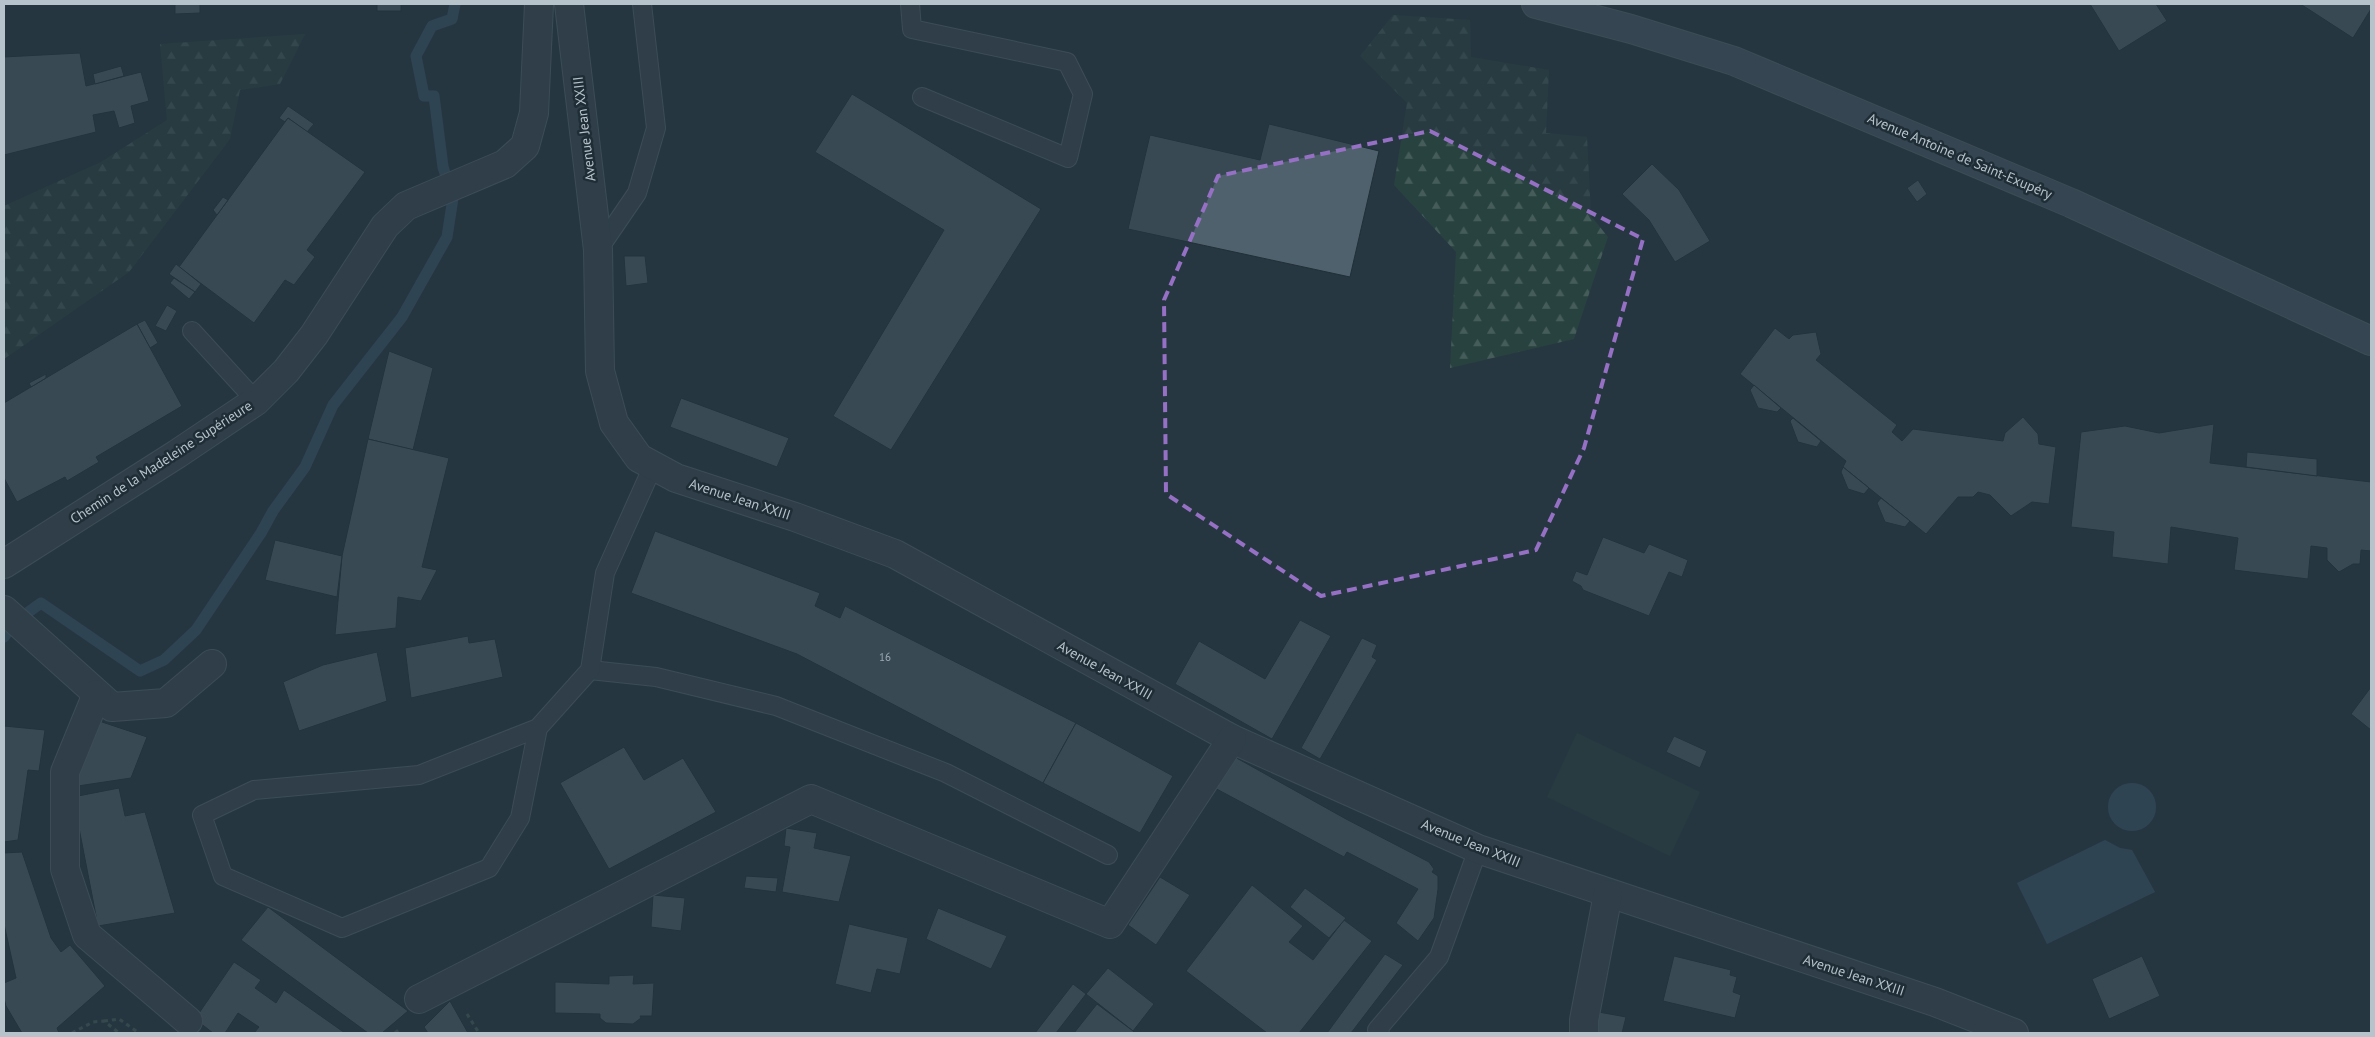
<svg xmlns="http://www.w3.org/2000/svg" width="2375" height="1037" font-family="'PT Sans',sans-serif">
  <defs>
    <pattern id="forest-firs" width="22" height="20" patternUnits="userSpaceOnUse" patternTransform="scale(1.25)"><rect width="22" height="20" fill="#284240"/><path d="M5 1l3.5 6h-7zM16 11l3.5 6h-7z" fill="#455c5a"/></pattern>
  </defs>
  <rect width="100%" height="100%" fill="#263741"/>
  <g fill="url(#forest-firs)">
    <path d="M1393,15L1470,20L1471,57L1549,70L1546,133L1587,137L1591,216L1608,237L1574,339L1450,368L1456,252L1394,185L1407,103L1360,56Z"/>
    <path d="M305,34L280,84L240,90L230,139L129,272L4,359V206L101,162L167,120L160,44Z"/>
  </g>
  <path fill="#284240" d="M1577,733L1700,792L1670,856L1547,797Z"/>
  <g fill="#395668">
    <circle cx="2132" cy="807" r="24"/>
    <path d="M2105,840L2120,848L2132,850L2155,892L2047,944L2017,883Z"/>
  </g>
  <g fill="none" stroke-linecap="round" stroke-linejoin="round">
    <path stroke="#395668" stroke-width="11" d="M4,637L16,621L41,603L140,671L164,660L196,630L261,533L273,511L305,467L333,405L402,317L447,237L453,198L443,167L434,96H424L416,56L432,26L452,19L455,4"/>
  </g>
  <g fill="#4f616c" stroke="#212f38">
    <path d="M175,4H200V13L175,14Z"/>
    <rect x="377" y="4" width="24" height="7"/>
    <path d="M2090,4H2156L2167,21L2119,51Z"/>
    <path d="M2303,4H2371V9L2353,38L2302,5Z"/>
    <path d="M80,53L86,86L141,72L149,101L131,106L135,123L119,128L114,111L93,115L96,132L4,155V57Z"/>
    <path d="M121,66L124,76L95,84L93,74Z"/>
    <path d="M852,94L1041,209L891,450L833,416L944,230L815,152Z"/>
    <path d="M288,106L314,124L307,132L288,118L285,122L279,118Z"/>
    <path d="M288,118L365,172L307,250L315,257L294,285L285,280L254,323L179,267Z"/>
    <path d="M1269,124L1379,151L1350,277L1128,229L1150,135L1260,160Z"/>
    <path d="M1652,164L1679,190L1710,241L1675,262L1649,220L1622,194Z"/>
    <path d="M1918,180L1927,194L1917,202L1907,188Z"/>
    <path d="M223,197L228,200L217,215L213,210Z"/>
    <path d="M624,256H645L648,283L626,286Z"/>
    <path d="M176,264L201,284L195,292L169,274Z"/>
    <path d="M174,278L195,292L189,299L170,283Z"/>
    <path d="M167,305L177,311L166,331L155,326Z"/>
    <path d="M145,320L158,343L150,348L137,324Z"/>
    <path d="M137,324L182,406L96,457L99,462L67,481L65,477L17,502L4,478V403Z"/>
    <path d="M1775,328L1789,339L1793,335L1816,332L1821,354L1816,360L1897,425L1892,432L1902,441L1913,429L2003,441L2005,433L2023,417L2038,434L2039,444L2056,447L2049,504L2032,502L2011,516L1990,495L1978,492L1973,497H1958L1926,534L1843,467L1846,461L1740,374Z"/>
    <path d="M389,351L433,368L413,450L368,439Z"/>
    <path d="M46,374V378L31,387L29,383Z"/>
    <path d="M1754,385L1781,408L1777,412L1758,408L1750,390Z"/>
    <path d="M681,398L789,438L777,467L670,427Z"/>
    <path d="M1793,418L1821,441L1817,447L1798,442L1790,421Z"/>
    <path d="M2214,424L2210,463L2371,482V551L2361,550L2360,564H2353L2339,572L2327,560V548L2311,546L2308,579L2234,570L2238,538L2171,527L2168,564L2112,557L2114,532L2071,527L2081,432L2125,426L2159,433Z"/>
    <path d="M368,439L449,458L422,567L437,570L421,601L398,597L396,628L335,635L342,556Z"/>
    <path d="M2247,452L2317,459V476L2246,467Z"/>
    <path d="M1843,467L1869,488L1864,494L1848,489L1841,472Z"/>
    <path d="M1881,498L1910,521L1905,527L1885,522L1877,503Z"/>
    <path d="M655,531L820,593L815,606L840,618L845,606L1076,723L1043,783L797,654L631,593Z"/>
    <path d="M1603,537L1644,553L1649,544L1688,560L1682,577L1669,572L1649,616L1583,590L1581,586L1572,581L1576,571L1587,575Z"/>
    <path d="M275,540L342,556L337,597L265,580Z"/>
    <path d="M1300,620L1331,636L1272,739L1175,684L1199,641L1265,679Z"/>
    <path d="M468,636L469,643L495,639L503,677L411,698L405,648Z"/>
    <path d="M1362,638L1377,645L1372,657L1377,660L1320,759L1301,748Z"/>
    <path d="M377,652L387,701L299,731L283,682L323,665Z"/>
    <path d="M2371,687V730L2351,714Z"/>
    <path d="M93,719L147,737L131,778L71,787Z"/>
    <path d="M1076,723L1173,776L1140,833L1043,783Z"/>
    <path d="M4,726L45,730L39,771L28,770L18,840L4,842Z"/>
    <path d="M1674,736L1707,751L1700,768L1666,752Z"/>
    <path d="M624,747L644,780L683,758L716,812L609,869L560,783Z"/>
    <path d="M1233,756L1346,819L1429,862L1434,869L1432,872L1438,876V889L1434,918L1418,941L1396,923L1418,889L1347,852L1344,857L1211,786Z"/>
    <path d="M119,788L125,816L145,812L175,913L98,926L73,797Z"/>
    <path d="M786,828L817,833L814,848L851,856L839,902L782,892L790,847L784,846Z"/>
    <path d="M22,852L51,938L61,952L70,945L105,986L57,1028L59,1033H22L6,1006L4,998V983L16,978L4,924V853Z"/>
    <path d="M746,876L778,878L776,892L744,888Z"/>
    <path d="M1160,877L1190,895L1156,945L1128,925Z"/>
    <path d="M1252,885L1303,926L1289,942L1313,960L1344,920L1372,941L1299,1033H1267L1186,971Z"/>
    <path d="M1305,888L1346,918L1329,938L1290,907Z"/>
    <path d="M653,895L685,898L681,931L651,927Z"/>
    <path d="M268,907L408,1011L382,1033H368L241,940Z"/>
    <path d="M938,908L1007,936L991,969L926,939Z"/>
    <path d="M849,924L908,938L900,974L877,969L871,993L835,984Z"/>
    <path d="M1385,954L1403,965L1351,1033H1327Z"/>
    <path d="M1674,956L1731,970L1730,975L1737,977L1733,992L1741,995L1735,1018L1663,1001Z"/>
    <path d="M2142,956L2160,996L2109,1019L2092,979Z"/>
    <path d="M234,962L261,980L255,988L276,1003L284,990L345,1033H254L259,1027L238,1013L225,1033H213L195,1019Z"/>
    <path d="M1108,968L1154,1004L1133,1031L1086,994Z"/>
    <path d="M634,975L633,984L654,983L652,1016H640L641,1018L633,1024L606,1023L600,1018V1014L555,1013V982L609,984V976Z"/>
    <path d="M1073,984L1086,994L1056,1033H1035Z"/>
    <path d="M450,1001L468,1033H428L424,1027Z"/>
    <path d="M1097,1004L1133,1031L1135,1033H1074Z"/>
    <path d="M1593,1011L1626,1017L1622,1033H1590Z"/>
  </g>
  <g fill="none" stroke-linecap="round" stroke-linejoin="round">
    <g stroke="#58666e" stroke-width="20">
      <g id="service">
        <path d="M910,4L912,29L1067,62L1083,94L1068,158L922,97"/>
        <path d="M598,250L637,193L656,128L642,4"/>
        <path d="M192,331L256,401"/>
        <path d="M590,670L656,677L776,706L946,773L1108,855"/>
        <path d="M538,728L419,775L254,790L202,815L223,876L342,928L489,868L520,818L538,728L590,670L605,573L653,466"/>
        <path d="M1380,1033L1377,1030L1439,957L1478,849"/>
      </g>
    </g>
    <g stroke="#58666e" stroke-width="30">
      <g id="minor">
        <path d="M569,4L598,250L600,371L614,423L639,458L676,478L795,517L895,554L1232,739L1478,849L1935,1002L2014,1033"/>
        <path d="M4,564L177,454L256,401L286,371L314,335L385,226L406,206L505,164L525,146L534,113L539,4"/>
        <path d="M4,610L112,707L166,703L212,664"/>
        <path d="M97,694L65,772V869L87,935L188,1021"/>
        <path d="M419,999L811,799L1110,924L1232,739"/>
        <path d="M1584,1033V1020L1608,894"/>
      </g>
    </g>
    <g stroke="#58666e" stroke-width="30">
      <path id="secondary" d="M1536,4L1631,29L1734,61L2071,203L2371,341"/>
    </g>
    <g stroke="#465e5c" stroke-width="3" stroke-dasharray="4 4" stroke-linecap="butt">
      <path d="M467,1014L479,1033"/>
      <path d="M104,1021L119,1019L139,1033"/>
      <path d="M72,1033L93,1022L104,1021L119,1033"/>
      <path d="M395,1033L401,1028"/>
    </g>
    <use href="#service" stroke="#3a4851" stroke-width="18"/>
    <use href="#minor" stroke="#3a4851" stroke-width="28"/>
    <use href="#secondary" stroke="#485864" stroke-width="28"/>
  </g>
  <path d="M0 0H2375V1037H0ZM1430,131L1643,239L1584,448L1536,550L1321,596L1166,494L1164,300L1218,176Z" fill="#263741" fill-opacity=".55" fill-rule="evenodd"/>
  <path fill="none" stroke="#9670c4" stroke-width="4" stroke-dasharray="10 6" stroke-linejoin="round" d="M1430,131L1643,239L1584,448L1536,550L1321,596L1166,494L1164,300L1218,176Z"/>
  <g text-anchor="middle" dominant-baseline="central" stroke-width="5" stroke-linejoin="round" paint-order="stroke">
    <g font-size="11" fill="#9daab3">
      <text x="885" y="657">16</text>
    </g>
    <g font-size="14" fill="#b7c3cb" stroke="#1f2d36">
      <text transform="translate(584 129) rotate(-97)">Avenue Jean XXIII</text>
      <text transform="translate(1960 156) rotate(23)">Avenue Antoine de Saint-Exupéry</text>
      <text transform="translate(161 462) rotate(-33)">Chemin de la Madeleine Supérieure</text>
      <text transform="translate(740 499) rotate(18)">Avenue Jean XXIII</text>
      <text transform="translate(1105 670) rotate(29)">Avenue Jean XXIII</text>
      <text transform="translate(1471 843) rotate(22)">Avenue Jean XXIII</text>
      <text transform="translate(1854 975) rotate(18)">Avenue Jean XXIII</text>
    </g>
  </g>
  <rect width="2375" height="1037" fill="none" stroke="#b7c3cb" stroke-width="10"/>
</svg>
